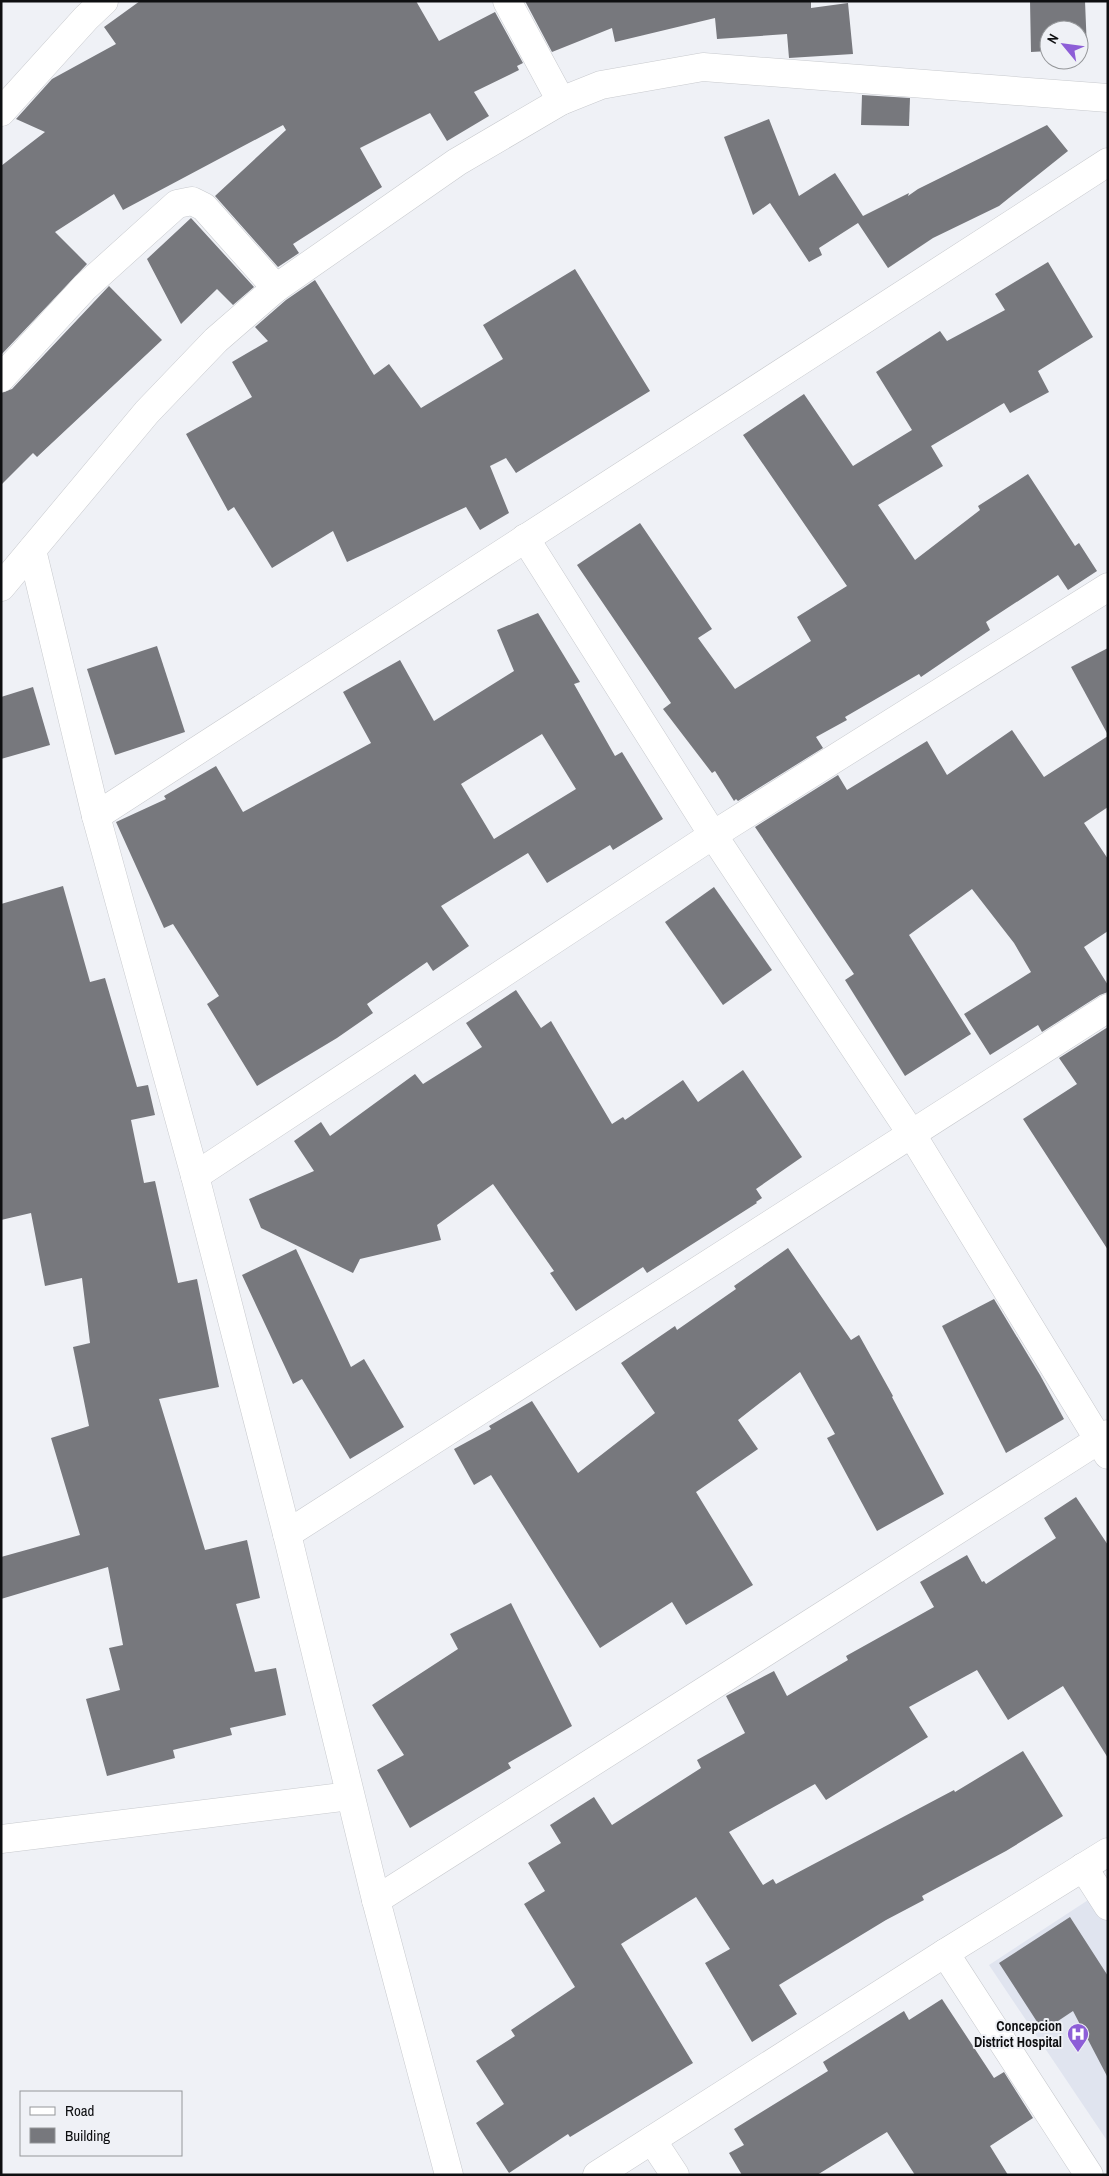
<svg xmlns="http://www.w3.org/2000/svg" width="1109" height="2176" font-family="'Archivo Narrow',sans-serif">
  <rect width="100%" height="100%" fill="#eff1f6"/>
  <path fill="#e0e4ef" d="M1108,1887V2142L989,1965Z"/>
  <g fill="#77787d" fill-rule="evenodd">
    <path d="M140,1H416L439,41L495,12L523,63L517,66L519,70L474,92L489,116L447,141L430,113L360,148L382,187L293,244L299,253L278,267L215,196L286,130L283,125L123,210L114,194L55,232L87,264L1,355V166L45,132L16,119L52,79L116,44L104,27Z"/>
    <path d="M525,1H811V8L848,3L853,54L789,58L787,34L717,39L715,18L615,42L612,28L552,52Z"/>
    <path d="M1030,1H1085L1087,50H1079V30H1049V51L1031,52Z"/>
    <path d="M862,95L910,98L909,126L861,125Z"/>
    <path d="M769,119L799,196L835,173L863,216L909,193L908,196L918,189L1047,125L1068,151L999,206L933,238L888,268L858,223L819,248L822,255L809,262L770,203L753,215L724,137Z"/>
    <path d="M191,218L254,287L233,305L217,289L181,324L147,259Z"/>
    <path d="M1048,262L1093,337L1038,371L1049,392L1010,413L1004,403L931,446L943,466L878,505L915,560L980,510L978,506L1028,474L1075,546L1079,543L1097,571L1068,590L1058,575L986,622L990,630L921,677L919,674L845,717L847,720L816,737L823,748L738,801L736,799L734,801L715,771L712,773L663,709L671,703L577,565L640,523L712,629L698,638L735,689L811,641L797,617L847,586L743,435L804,394L853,466L912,430L876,372L940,331L947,341L1005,310L995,294Z"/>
    <path d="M575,269L650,391L516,473L506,458L490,466L509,513L480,530L466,507L347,562L333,531L272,568L234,507L228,511L186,434L252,397L232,362L268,341L255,327L286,300L315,280L374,375L389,364L421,408L503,359L483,325Z"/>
    <path d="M109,286L162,340L37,457L33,453L1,485V393L12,389Z"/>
    <path d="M538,613L580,682L574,684L615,756L622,752L663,819L613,850L610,845L547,883L528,853L441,906L469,946L433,971L427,962L367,1004L373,1013L337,1038L257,1086L207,1004L219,996L173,924L164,928L116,822L166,799L164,796L216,766L243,812L371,743L343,692L400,660L434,721L514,671L497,630ZM542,734L576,789L494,839L461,784Z"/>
    <path d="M157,646L185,732L115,755L87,669Z"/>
    <path d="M1108,648V735L1071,667Z"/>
    <path d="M33,687L50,745L1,759V697Z"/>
    <path d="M1012,730L1044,777L1108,736V807L1084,823L1108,859V931L1084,947L1108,985V992L1100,995L1042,1032L1038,1025L990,1055L964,1014L1031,972L1014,943L972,889L909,935L971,1034L905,1076L845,980L854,974L755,827L838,775L847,790L927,741L947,775Z"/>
    <path d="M63,886L90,982L105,978L137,1087L148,1085L155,1115L131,1120L144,1183L155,1181L178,1283L197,1279L219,1387L159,1399L205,1550L247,1540L260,1598L236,1604L255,1672L276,1668L286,1715L230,1728L232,1735L173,1750L175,1758L107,1776L86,1699L120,1690L109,1648L123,1645L108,1567L1,1599V1557L80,1535L51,1438L89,1426L73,1347L90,1343L82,1278L45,1286L31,1213L1,1220V904Z"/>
    <path d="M714,887L772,970L723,1005L665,922Z"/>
    <path d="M516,990L541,1028L551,1021L612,1124L623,1117L625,1120L683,1080L698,1102L743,1070L802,1157L756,1189L762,1198L756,1202L757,1203L647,1273L643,1267L576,1311L550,1273L554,1271L493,1184L437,1225L441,1240L360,1259L353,1273L261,1228L249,1199L314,1171L294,1141L321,1122L330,1136L415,1074L423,1084L482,1047L466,1023Z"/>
    <path d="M1108,1027V1250L1023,1119L1077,1084L1059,1058Z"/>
    <path d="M788,1248L851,1340L859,1335L893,1396L892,1397L944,1494L877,1531L827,1438L835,1434L800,1372L738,1420L758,1449L696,1492L753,1585L686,1625L672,1602L600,1648L491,1475L474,1485L454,1449L491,1429L489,1426L532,1401L578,1473L655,1413L621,1363L675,1326L677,1330L736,1289L734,1286Z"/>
    <path d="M296,1249L351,1367L364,1359L404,1427L350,1459L302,1379L293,1384L242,1275Z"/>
    <path d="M994,1299L1040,1375L1064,1419L1006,1453L942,1326Z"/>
    <path d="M1076,1497L1108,1545V1758L1063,1686L1008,1720L977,1670L909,1707L928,1737L826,1800L815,1784L729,1832L763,1885L773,1879L776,1884L954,1790L955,1792L1023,1751L1063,1816L1006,1851L922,1896L924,1900L886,1920L779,1985L797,2014L752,2042L705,1963L730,1949L696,1897L621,1944L693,2063L570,2137L568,2134L509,2173L476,2123L504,2104L476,2061L515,2036L511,2030L575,1987L524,1904L545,1891L528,1863L561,1843L550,1825L594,1797L612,1825L701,1768L697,1760L745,1733L726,1696L774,1671L787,1696L848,1660L846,1656L934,1607L920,1582L967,1555L982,1582L984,1581L986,1584L1056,1538L1044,1518Z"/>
    <path d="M511,1603L572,1726L508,1763L511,1768L410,1828L377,1770L404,1755L372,1705L458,1649L450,1634Z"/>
    <path d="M1070,1917L1108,1976V2078L1073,2011L1043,2031L999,1963Z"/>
    <path d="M942,1999L994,2078L1004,2072L1033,2118L990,2146L1008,2175H915L887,2132L817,2175H742L729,2153L744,2145L734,2129L828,2071L823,2062L904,2011L909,2020Z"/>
  </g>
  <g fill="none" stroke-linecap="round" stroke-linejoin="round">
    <g stroke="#c8cace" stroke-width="29">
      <g id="minor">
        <path d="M507,1L561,101"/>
        <path d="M1,112L86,18L104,1"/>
        <path d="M1,378L85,287L177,204L192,201L204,207L276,288"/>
        <path d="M525,538L713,835L911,1133L1108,1455"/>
        <path d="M32,550L96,816L195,1176L287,1534L376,1900L449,2175"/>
        <path d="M1,587L147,412L216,340L276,288L457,162L561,101L601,85L703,67L1108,98"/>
        <path d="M96,816L1108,162"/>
        <path d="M195,1176L713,835L1108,587"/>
        <path d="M287,1534L1108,1008"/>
        <path d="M1,1839L350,1796"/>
        <path d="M1083,1867L1108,1906"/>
        <path d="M376,1900L1108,1434"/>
        <path d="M945,1953L1089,2175"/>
        <path d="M652,2140L675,2175"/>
        <path d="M597,2175L945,1953L1108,1852"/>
      </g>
    </g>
    <use href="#minor" stroke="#fff" stroke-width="28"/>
  </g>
  <defs>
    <g id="hospital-pin" transform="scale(1.125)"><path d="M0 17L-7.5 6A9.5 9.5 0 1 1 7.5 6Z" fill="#8d5ed7" stroke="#eff1f6"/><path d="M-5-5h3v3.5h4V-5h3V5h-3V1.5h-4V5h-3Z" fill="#fff"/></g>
  </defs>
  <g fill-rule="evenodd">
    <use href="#hospital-pin" x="1078" y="2034"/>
  </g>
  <g text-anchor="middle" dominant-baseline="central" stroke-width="4" stroke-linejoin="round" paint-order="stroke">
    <g font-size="14" font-weight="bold" fill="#0e0f11" stroke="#eff1f6" text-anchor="end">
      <text x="1062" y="2026">Concepcion<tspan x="1062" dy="16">District Hospital</tspan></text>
    </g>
  </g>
  <rect width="1109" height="2176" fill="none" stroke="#0e0f11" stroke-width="5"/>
  <rect x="20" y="2091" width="162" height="65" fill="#eff1f6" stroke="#95979a"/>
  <rect x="30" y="2107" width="25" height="8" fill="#ffffff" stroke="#95979a"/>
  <text x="65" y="2116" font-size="15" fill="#0e0f11">Road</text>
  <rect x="30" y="2128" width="25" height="15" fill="#77787d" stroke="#95979a"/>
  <text x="65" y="2141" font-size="15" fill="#0e0f11">Building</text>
  <g transform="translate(1064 45) rotate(299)"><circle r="24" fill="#eff1f6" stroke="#95979a"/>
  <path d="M0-4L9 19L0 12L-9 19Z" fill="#8d5ed7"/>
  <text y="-8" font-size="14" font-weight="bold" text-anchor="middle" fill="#0e0f11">N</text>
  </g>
</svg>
